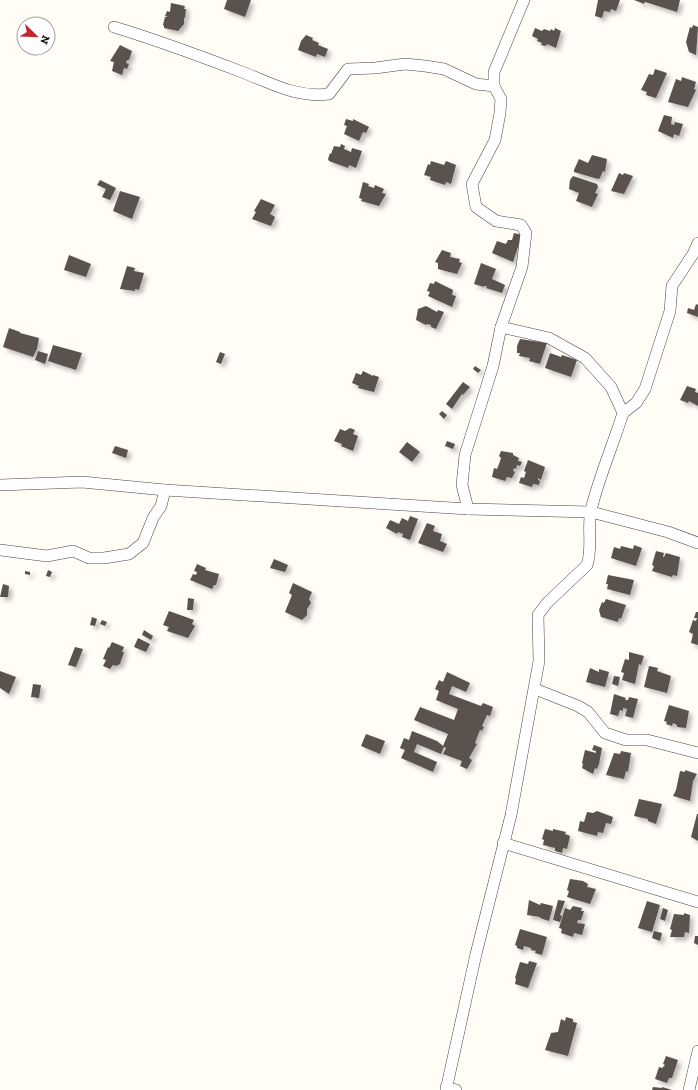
<svg xmlns="http://www.w3.org/2000/svg" width="698" height="1090" font-family="'Zilla Slab',serif">
  <defs>
    <filter id="shadow"><feDropShadow dx="3.5" dy="3.5" stdDeviation="2" flood-color="#0004"/></filter>
  </defs>
  <rect width="100%" height="100%" fill="#fffdf5"/>
  <g fill="#5a524d" filter="url(#shadow)">
    <path d="M227,0H251L245,17L224,9Z"/>
    <path d="M598,0H620L616,11L611,9L610,12L604,11L602,18L595,16Z"/>
    <path d="M634,0H680L677,12L645,2L644,4Z"/>
    <path d="M171,3L185,6L184,9H186L185,18L182,17L184,18V24L178,31L164,28V26L163,25L165,17H168L165,16L167,11L170,12Z"/>
    <path d="M693,25L698,27L696,55L689,52L686,42L690,27L692,28Z"/>
    <path d="M535,28L542,31L544,29L550,31L551,29L554,31L555,28L561,31L556,48L547,44L546,46L541,45L542,43L537,41L538,39L532,36Z"/>
    <path d="M306,35L313,38L312,40L319,43L318,45L328,49L325,57L317,54L316,57L298,50L301,41Z"/>
    <path d="M120,45L132,51L129,60H127L126,63L129,64L127,69L124,68L122,75L112,71L114,62L110,61Z"/>
    <path d="M655,69L667,73L656,98L646,95L647,92L641,90L649,74L653,75Z"/>
    <path d="M682,77L696,82L694,89L696,90L688,107L668,102L676,79L681,81Z"/>
    <path d="M664,115L672,117L671,124L674,125L675,122L683,124L679,136L674,134L673,138L658,131Z"/>
    <path d="M346,119L353,121V119L369,127L366,133L363,132L359,141L344,134L347,126L344,125Z"/>
    <path d="M341,144L345,146L344,149L351,152L352,148L362,151L356,168L349,165L348,168L329,161L328,159L330,153L331,154L334,146L340,147Z"/>
    <path d="M592,155L607,159L605,172L603,171L600,178L598,179L574,172V170L579,159L588,163Z"/>
    <path d="M431,161L444,165L446,161L456,165L451,184L446,182L445,185L430,180L431,177L424,175L428,164L430,165Z"/>
    <path d="M619,173L623,175L624,173L633,176L624,194L611,191Z"/>
    <path d="M573,176L597,184L598,187L595,193L598,194L592,207L576,201L579,193L569,189L570,180Z"/>
    <path d="M100,180L116,188L110,200L102,197L106,189L97,185Z"/>
    <path d="M363,182L369,184L368,186L374,188L375,185L384,189L382,193L386,194L379,206L361,201L362,199L359,198Z"/>
    <path d="M120,191L140,197L132,219L113,211Z"/>
    <path d="M261,199L275,205L270,214L275,217L271,226L252,219L256,212L254,211Z"/>
    <path d="M514,233L522,235L513,262L492,253L497,241L506,244L508,240H512Z"/>
    <path d="M442,250L451,253L450,257L460,259L459,262L462,263L457,274L438,269V263L435,262Z"/>
    <path d="M69,255L91,264L86,277L64,270Z"/>
    <path d="M481,263L496,269L492,279L505,285L502,293L486,288L487,286H484V287L474,284Z"/>
    <path d="M127,266L135,268L134,271L144,273L139,290L135,289V291L120,289Z"/>
    <path d="M435,281L453,290L452,295L456,296L452,307L428,296L430,292L427,291L430,283L434,284Z"/>
    <path d="M696,304L698,305V317L687,313L688,308L694,310Z"/>
    <path d="M426,306L437,312L438,310L444,312L436,329L431,327V325L427,324L426,325L416,320L418,309Z"/>
    <path d="M9,328L20,332V333L39,338L37,349L33,357L3,347Z"/>
    <path d="M520,339L547,343L540,364L529,361L530,358L519,356L520,353H517V346Z"/>
    <path d="M53,345L82,353L76,370L48,361Z"/>
    <path d="M38,351L48,354L45,364L35,360Z"/>
    <path d="M220,352L225,354L221,364L216,362Z"/>
    <path d="M550,353L561,357L562,355L577,360L571,377L545,368Z"/>
    <path d="M475,366L481,370L478,373L473,369Z"/>
    <path d="M363,371L373,376V375L379,377L374,392L358,388L359,386L352,383L356,373L361,375Z"/>
    <path d="M463,382L470,387L463,395L462,394L452,409L446,404Z"/>
    <path d="M687,386L696,389L695,392L698,393V406L689,401L688,403L680,400Z"/>
    <path d="M442,411L447,415L444,419L439,414Z"/>
    <path d="M350,428L355,430L353,434L358,436L353,451L341,446L342,444L334,441L340,429L345,431Z"/>
    <path d="M447,441L455,444L453,449L445,446Z"/>
    <path d="M407,442L420,452L412,462L399,452Z"/>
    <path d="M115,446L128,450L126,458L112,453Z"/>
    <path d="M501,451L513,453V455L519,458L518,461L522,462L520,466L517,465L516,469L514,468L513,471L515,472L512,478L507,477L505,481L492,477L494,468L497,469L499,464L501,458L499,456Z"/>
    <path d="M528,460L545,467L541,480L538,478V480L540,481L539,485L533,484L532,487L519,483L521,477L524,478L526,472L524,471Z"/>
    <path d="M410,516L418,519L410,540L402,537L403,534L398,532L397,534L386,528L390,520L399,524L402,518L408,521Z"/>
    <path d="M427,523L435,526L433,531L442,534L440,541L447,544L443,552L418,543Z"/>
    <path d="M634,545L642,548L636,566L611,558L614,547L620,549L621,546L633,549Z"/>
    <path d="M656,551L664,553L663,557H664L666,553L680,557L677,576L673,575L672,577L652,571L654,566L652,565Z"/>
    <path d="M274,559L288,565L285,572L270,568Z"/>
    <path d="M197,564L206,568L205,570L219,574L216,585H214L212,589L190,580L193,574L196,575L197,572L194,571Z"/>
    <path d="M48,570L52,572L50,577L46,576Z"/>
    <path d="M25,571L30,572V575L25,574Z"/>
    <path d="M608,575L634,580L630,595L607,589L608,584H606Z"/>
    <path d="M293,583L312,592L309,599L311,603L307,609V615L302,620L285,612L292,595L289,593Z"/>
    <path d="M3,584L9,586L8,597H0Z"/>
    <path d="M188,598L194,599L193,610H187Z"/>
    <path d="M606,599L626,605L621,619L619,618L618,622L601,617L599,610L602,602L604,603Z"/>
    <path d="M169,611L194,620L192,624L195,626L188,638L167,631L169,627L163,625Z"/>
    <path d="M696,612H698V645L691,643L693,634L689,632L693,620L696,621L697,618H694Z"/>
    <path d="M92,617L97,619L95,626L90,625Z"/>
    <path d="M102,620L107,622L105,626L100,624Z"/>
    <path d="M144,630L153,636L151,640L142,635Z"/>
    <path d="M138,638L150,644L146,652L134,647Z"/>
    <path d="M112,642L124,647L122,652H124L120,664L116,666L113,665L110,669L103,666L106,660L103,659L108,647L109,648Z"/>
    <path d="M75,647L83,649L76,667L68,665Z"/>
    <path d="M629,652L644,656L641,665L639,664L635,684L622,680L624,673L621,672L625,659L629,660Z"/>
    <path d="M649,666L658,668L657,671L671,676L667,693L644,687Z"/>
    <path d="M590,668L599,672V669L609,672L605,687L586,682Z"/>
    <path d="M0,671L16,677L9,694L0,688Z"/>
    <path d="M447,672L470,683L466,692L452,686L449,694L481,706L483,703L493,707L490,716L487,715L482,726L484,727L482,731L480,730L475,743L477,744L469,758L472,760L467,769L460,766L462,761L443,754L446,748L444,747L441,754L417,744L414,752L437,762L433,772L401,758L405,750L400,748L404,738L409,740L412,731L437,741L443,746L448,734L414,720L420,707L454,720L458,709L436,700L439,691L435,689L439,680L443,682Z"/>
    <path d="M614,676L620,677L618,686L612,684Z"/>
    <path d="M33,684L41,685L39,698L31,697Z"/>
    <path d="M614,694L626,698L625,700H628L629,697L638,699L633,718L625,716L627,709L623,708V711L620,710L618,716L610,714Z"/>
    <path d="M669,705L689,711L686,728L677,727V725L673,723L672,726L666,724L667,722L664,721Z"/>
    <path d="M366,734L385,741L380,754L361,746Z"/>
    <path d="M594,745L602,748L599,764L597,769L595,768L593,774L582,768L583,764L582,763L585,750L596,753V751L592,750Z"/>
    <path d="M621,751L631,753L628,772L626,771L624,779L606,775L614,753L620,754Z"/>
    <path d="M685,770L697,774L693,781L690,801L673,796L676,790L680,771L685,772Z"/>
    <path d="M639,799L662,804L656,824L648,821V819L634,816Z"/>
    <path d="M597,811L613,817L611,824L606,823L603,833L598,832L597,836L578,831L580,821L584,822L587,812L593,813Z"/>
    <path d="M697,814H698V841L691,837Z"/>
    <path d="M545,829L553,831V829L566,832L565,834L570,836L567,849L563,848L562,853L555,851V848L543,845L544,840L542,839Z"/>
    <path d="M570,879L583,881L588,884L587,887L596,889L590,904L567,897L569,891L567,890Z"/>
    <path d="M529,900L540,905L541,903L553,906L549,921L540,918V917L527,915Z"/>
    <path d="M558,900L565,901L560,915L562,916L560,922L553,920Z"/>
    <path d="M647,901L660,905L652,932L638,928Z"/>
    <path d="M573,906L582,908L581,911H584L581,920H578L577,923L585,924L582,935L574,933L573,937L561,933L562,929L559,928L565,908L570,910Z"/>
    <path d="M663,908L668,910L665,921L660,919Z"/>
    <path d="M684,913L690,915L689,933L685,932L684,937H670L672,930L670,929L674,914L684,915Z"/>
    <path d="M520,929L547,937L542,955L535,953L536,951L531,950V948L524,946L523,950L517,948V946L515,945Z"/>
    <path d="M654,931L662,933L660,941L652,938Z"/>
    <path d="M695,936H698V945L694,943Z"/>
    <path d="M529,961L537,963L528,988L515,984L516,979L515,978L520,962L528,964Z"/>
    <path d="M566,1017L573,1019V1022L577,1023L568,1056L545,1050L551,1033L558,1032L561,1019L565,1021Z"/>
    <path d="M666,1056L678,1060L672,1078H669L667,1083L655,1079L659,1067L662,1068L665,1065L663,1064Z"/>
    <path d="M653,1087L662,1088V1087L672,1090H652Z"/>
  </g>
  <g fill="none" stroke-linecap="round" stroke-linejoin="round">
    <g stroke="#444" stroke-width="12">
      <g id="minor">
        <path d="M114,27C157,40 200,56 242,72C271,83 296,98 329,94L348,69L375,68L405,64L425,66L444,69L476,84L494,86"/>
        <path d="M623,413L636,403L645,389L670,311L672,286L693,254L698,243"/>
        <path d="M0,485L82,482L165,490L468,509L591,512L668,532L698,543"/>
        <path d="M468,509L462,485L465,455L493,366L501,327"/>
        <path d="M0,550L47,556L73,551L89,558H104L129,554L143,543L153,518L161,506L165,490"/>
        <path d="M535,689L578,706L588,712L605,733L626,740H647L698,753"/>
        <path d="M503,843L698,902"/>
        <path d="M446,1087L456,1090"/>
        <path d="M446,1090L476,954L511,815L539,661L538,615L547,603L587,565C593,548 587,528 591,510C599,477 613,445 623,413L611,387L585,358L549,338L501,327L522,267L526,233L521,225L496,221L476,207L472,184L495,140L500,113L501,99L494,86V72L524,0"/>
        <path d="M689,1090L698,1051"/>
      </g>
    </g>
    <use href="#minor" stroke="#fff" stroke-width="11"/>
  </g>
  <g transform="translate(36 36) rotate(113)"><circle r="19" fill="#ffffff" stroke="#a0a0a0"/>
  <path d="M0-3L7 15L0 10L-7 15Z" fill="#c4262e"/>
  <text y="-6" font-size="11" font-weight="bold" text-anchor="middle" fill="#111111">N</text>
  </g>
</svg>
